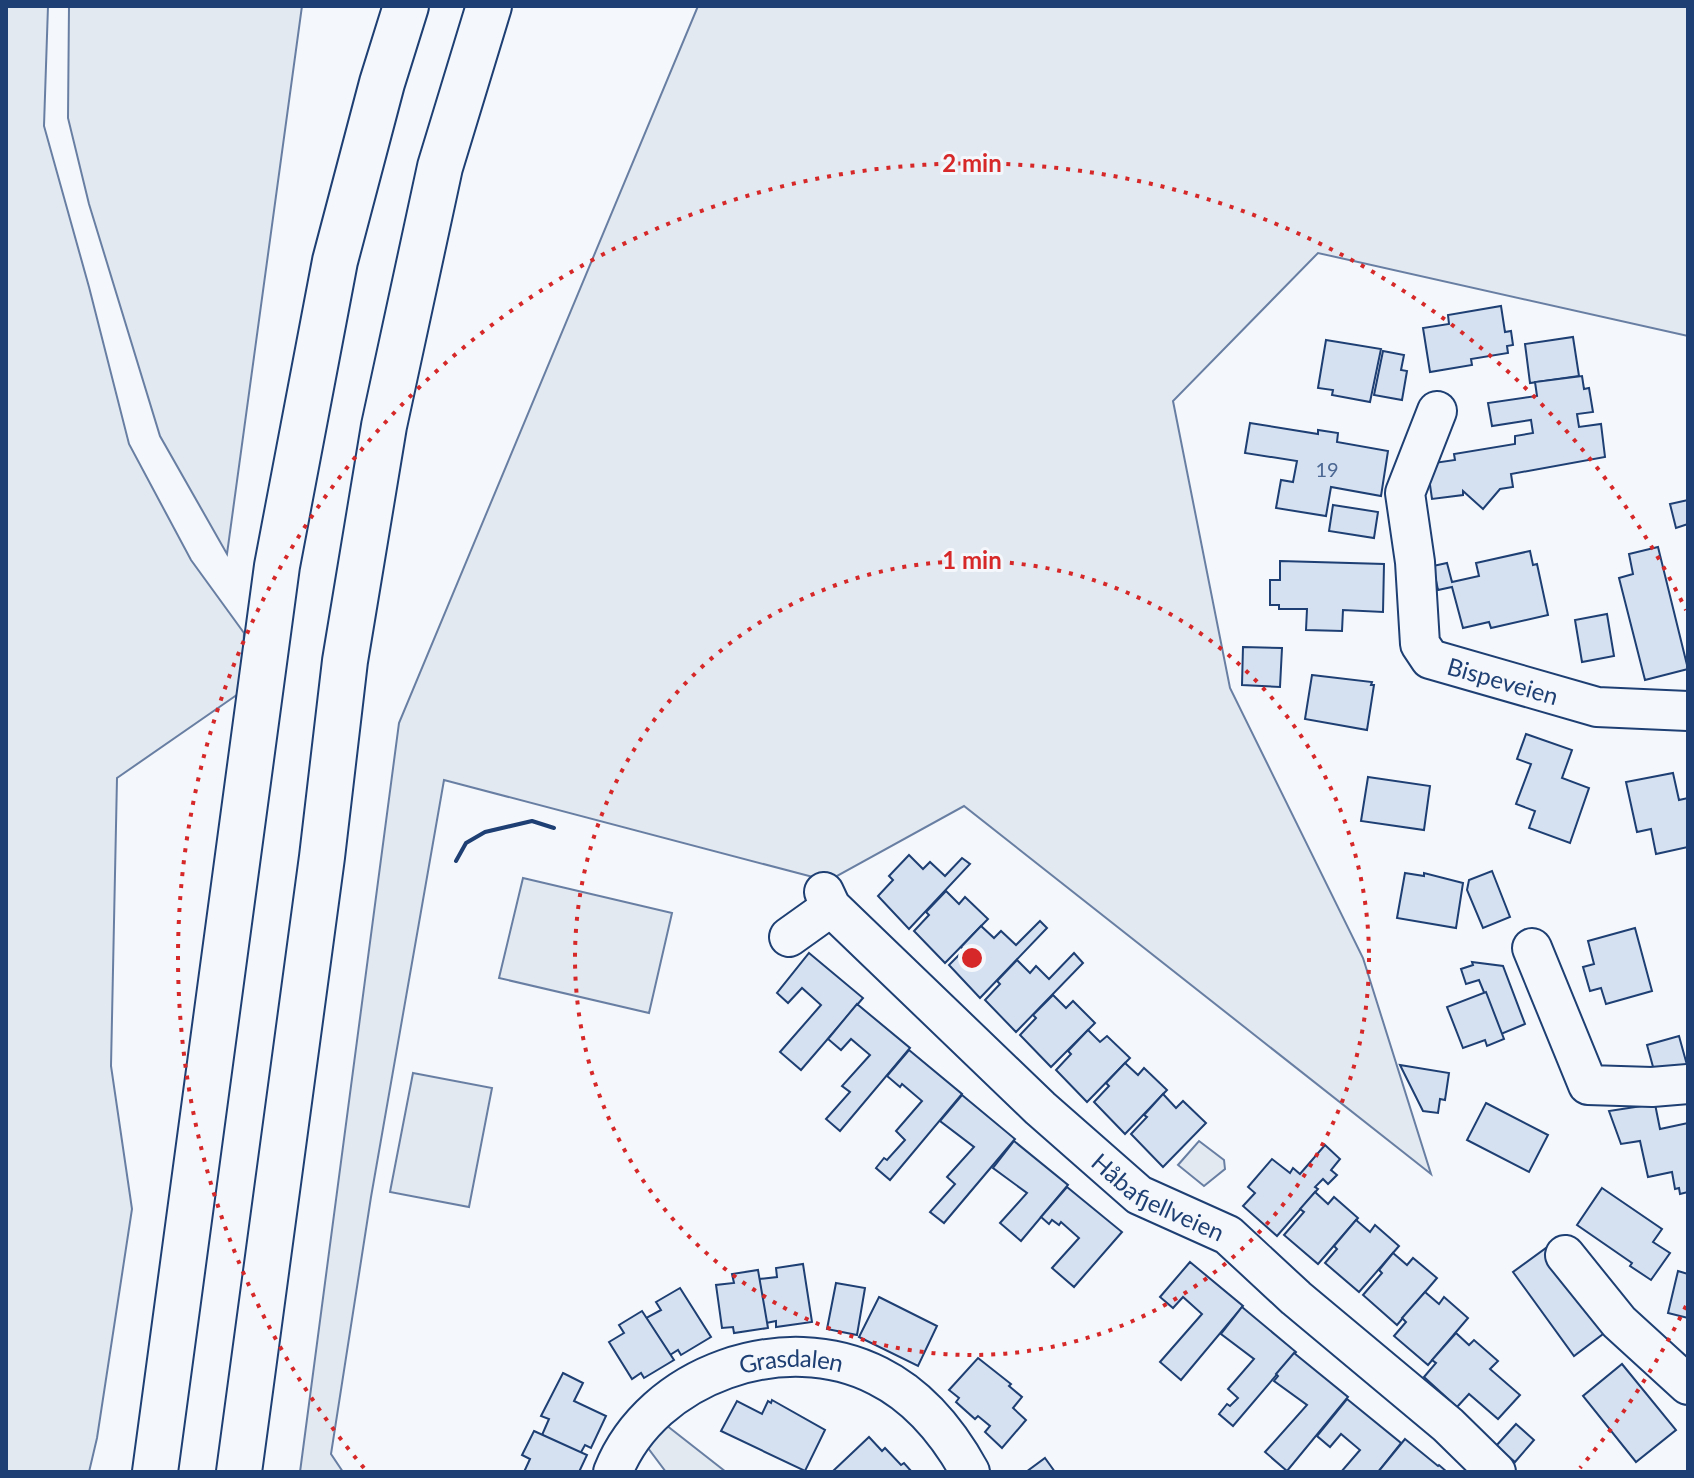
<svg xmlns="http://www.w3.org/2000/svg" width="1694" height="1478" font-family="Lato,sans-serif">
  <rect width="100%" height="100%" fill="#f4f7fb"/>
  <g fill="#e3e9f0" stroke="#687fa3" stroke-width="2">
    <path d="M6,6H48L44,126L89,287L129,444L191,560L244,633L241,692L117,778L111,1066L132,1209L97,1438L89,1472H6Z"/>
    <path d="M69,6H302L227,554L160,436L89,204L68,118Z"/>
    <path d="M698,6H1688V336L1318,253L1173,401L1230,688L1363,958L1431,1174L964,806L828,881L444,780L371,1197L331,1454L343,1472H300L399,723Z"/>
    <path d="M523,878L672,913L649,1013L499,978Z"/>
    <path d="M413,1073L492,1088L469,1207L390,1192Z"/>
    <path d="M1199,1141L1224,1160L1225,1169L1204,1186L1178,1165Z"/>
    <path d="M666,1425L726,1472H666L648,1448Z"/>
  </g>
  <g fill="#d5e0f0" stroke="#1d3f73" stroke-width="2">
    <path d="M1501,306L1505,332L1511,331L1513,345L1507,346L1508,353L1471,359L1472,365L1430,372L1423,328L1449,324L1448,315Z"/>
    <path d="M1573,337L1579,376L1530,383L1525,344Z"/>
    <path d="M1326,340L1381,349L1370,402L1332,395L1333,390L1318,388Z"/>
    <path d="M1383,351L1404,355L1401,370L1407,371L1402,400L1374,395Z"/>
    <path d="M1582,376L1584,389L1589,388L1593,412L1577,414L1579,427L1601,424L1605,457L1511,474L1513,487L1500,489L1483,509L1463,491V495L1432,499L1427,464L1455,460L1454,454L1515,444V436L1533,433L1531,420L1492,426L1488,403L1537,396L1535,382Z"/>
    <path d="M1250,423L1318,434V430L1338,433L1337,442L1388,451L1381,496L1331,487L1326,516L1276,508L1281,480L1293,482L1297,461L1245,453Z"/>
    <path d="M1688,500V524L1676,528L1670,504Z"/>
    <path d="M1333,505L1378,512L1374,538L1329,531Z"/>
    <path d="M1658,547L1688,669L1645,680L1619,578L1633,574L1629,554Z"/>
    <path d="M1530,551L1533,565L1537,564L1548,615L1491,628L1489,622L1463,628L1452,587L1438,590L1433,566L1447,563L1452,582L1479,576L1476,563Z"/>
    <path d="M1280,561L1384,564L1383,612L1343,610L1342,631L1306,630L1307,609H1279V605H1270V580H1280Z"/>
    <path d="M1607,614L1614,656L1582,662L1575,620Z"/>
    <path d="M1243,647L1282,648L1280,687L1242,685Z"/>
    <path d="M1312,675L1372,682L1371,685H1374L1367,730L1305,719Z"/>
    <path d="M1526,734L1572,750L1562,778L1589,788L1570,843L1529,828L1535,811L1516,804L1531,764L1517,759Z"/>
    <path d="M1673,773L1679,800L1688,798V847L1656,854L1651,829L1637,832L1626,782Z"/>
    <path d="M1368,777L1430,786L1424,830L1361,821Z"/>
    <path d="M909,855L923,869L930,862L945,876L962,858L970,864L909,929L878,896L893,880L889,876Z"/>
    <path d="M1492,871L1510,917L1483,928L1467,890L1469,880Z"/>
    <path d="M1405,873L1424,876V873L1463,883L1456,928L1397,918Z"/>
    <path d="M946,891L959,904L965,897L988,919L945,963L914,931L929,915L926,912Z"/>
    <path d="M1040,921L1047,928L980,998L949,965L964,950L961,947L981,926L994,938L1001,931L1016,945Z"/>
    <path d="M1635,928L1652,991L1606,1004L1601,988L1590,991L1583,967L1594,964L1588,941Z"/>
    <path d="M809,953L863,998L801,1070L780,1052L821,1005L802,988L788,1003L777,993Z"/>
    <path d="M1074,953L1083,963L1016,1032L985,1000L1000,984L997,981L1017,960L1030,973L1036,966L1049,979Z"/>
    <path d="M1472,962L1503,966L1525,1024L1501,1034L1479,980L1466,984L1461,969L1473,965Z"/>
    <path d="M1486,992L1504,1039L1487,1046L1485,1040L1463,1048L1447,1007Z"/>
    <path d="M1053,995L1066,1008L1073,1001L1095,1023L1051,1067L1020,1035L1036,1018L1033,1015Z"/>
    <path d="M857,1004L910,1048L840,1131L826,1119L850,1092L842,1086L870,1055L851,1039L841,1050L828,1039Z"/>
    <path d="M1088,1030L1100,1042L1107,1036L1130,1058L1087,1102L1056,1070L1071,1054L1068,1051Z"/>
    <path d="M1679,1036L1687,1065L1655,1074L1647,1045Z"/>
    <path d="M909,1050L962,1094L890,1180L876,1168L884,1158L887,1160L905,1140L896,1131L922,1101L902,1084L900,1087L887,1076Z"/>
    <path d="M1125,1063L1138,1075L1144,1068L1167,1090L1125,1134L1094,1102L1109,1086L1106,1083Z"/>
    <path d="M1400,1065L1449,1073L1445,1100L1440,1099L1438,1113L1423,1111Z"/>
    <path d="M1163,1094L1176,1108L1183,1101L1206,1123L1163,1167L1131,1134L1147,1117L1144,1115Z"/>
    <path d="M962,1095L1015,1139L944,1223L930,1212L955,1184L947,1177L974,1147L940,1121Z"/>
    <path d="M1486,1103L1548,1135L1529,1172L1467,1140Z"/>
    <path d="M1655,1104L1660,1129L1688,1123V1192L1680,1194L1679,1188L1675,1189L1672,1172L1648,1177L1640,1141L1621,1144L1609,1111Z"/>
    <path d="M1014,1141L1068,1185L1021,1241L1000,1223L1027,1193L993,1168Z"/>
    <path d="M1325,1145L1340,1159L1331,1170L1337,1175L1328,1184L1323,1179L1315,1187L1318,1189L1277,1236L1243,1206L1255,1193L1248,1187L1272,1159L1290,1173L1293,1168L1300,1174Z"/>
    <path d="M1067,1187L1122,1232L1074,1287L1052,1268L1079,1238L1061,1222L1059,1225L1052,1220L1049,1224L1041,1217Z"/>
    <path d="M1602,1188L1662,1229L1653,1242L1670,1253L1651,1280L1630,1266L1632,1263L1577,1225Z"/>
    <path d="M1315,1192L1328,1204L1334,1197L1358,1218L1318,1264L1284,1235L1304,1212L1300,1209Z"/>
    <path d="M1356,1220L1370,1232L1375,1225L1399,1246L1359,1292L1325,1263L1337,1249L1334,1246Z"/>
    <path d="M1546,1248L1607,1331L1574,1356L1513,1272Z"/>
    <path d="M1393,1253L1407,1265L1413,1258L1437,1278L1397,1325L1363,1295L1382,1273L1379,1270Z"/>
    <path d="M1190,1262L1243,1306L1181,1380L1160,1362L1202,1314L1183,1297L1173,1308L1160,1297Z"/>
    <path d="M803,1264L812,1322L776,1327V1321L766,1323L759,1279L777,1277L776,1268Z"/>
    <path d="M758,1270L768,1328L734,1333L733,1327L722,1328L716,1285L734,1283L732,1274Z"/>
    <path d="M1678,1271L1688,1274V1318L1668,1313Z"/>
    <path d="M836,1283L865,1288L857,1335L827,1329Z"/>
    <path d="M680,1288L711,1337L681,1355L678,1350L670,1355L646,1318L661,1310L656,1302Z"/>
    <path d="M1425,1292L1439,1304L1444,1297L1468,1318L1428,1365L1394,1336L1406,1322L1402,1318Z"/>
    <path d="M879,1297L937,1326L918,1366L859,1337Z"/>
    <path d="M1242,1307L1296,1352L1233,1426L1219,1414L1227,1404L1230,1406L1238,1398L1228,1389L1254,1359L1221,1334Z"/>
    <path d="M642,1311L674,1360L644,1378L641,1373L632,1379L609,1342L624,1333L619,1325Z"/>
    <path d="M1456,1333L1469,1345L1474,1340L1498,1361L1490,1369L1520,1395L1498,1419L1469,1394L1457,1407L1424,1377L1436,1363L1432,1360Z"/>
    <path d="M1294,1353L1348,1397L1287,1471L1265,1452L1307,1405L1274,1381L1278,1376L1276,1374Z"/>
    <path d="M978,1358L1011,1384L1009,1386L1022,1397L1013,1408L1026,1420L1002,1448L985,1432L990,1426L978,1416L975,1419L956,1402L959,1398L949,1390Z"/>
    <path d="M1622,1364L1676,1430L1636,1462L1583,1396Z"/>
    <path d="M563,1373L583,1383L574,1401L606,1416L591,1448L585,1445L580,1454L542,1435L549,1419L541,1416Z"/>
    <path d="M1347,1399L1401,1443L1378,1472H1341L1360,1450L1341,1434L1330,1447L1317,1436Z"/>
    <path d="M772,1400L825,1430L805,1471L721,1431L737,1401L762,1414L768,1401L771,1403Z"/>
    <path d="M1516,1424L1534,1440L1515,1462L1496,1446Z"/>
    <path d="M534,1431L587,1455L579,1472H524L530,1459L522,1455Z"/>
    <path d="M869,1437L882,1451L885,1448L901,1465L904,1463L912,1472H832Z"/>
    <path d="M1405,1439L1438,1466L1439,1465L1447,1472H1378Z"/>
    <path d="M1045,1458L1055,1472H1026Z"/>
  </g>
  <g fill="none" stroke-linecap="round" stroke-linejoin="round">
    <g stroke="#1d3f73" stroke-width="42">
      <g id="minor">
        <path id="s1" d="M1437,411L1405,493L1415,562L1420,644L1430,659L1597,707L1688,711"/>
        <path id="s2" d="M824,892L831,907L1040,1108L1139,1195L1228,1235L1296,1298L1448,1425L1496,1472"/>
        <path d="M789,937L831,907"/>
        <path d="M1532,948L1588,1085L1652,1087L1688,1084"/>
        <path d="M1565,1255L1619,1322L1688,1385"/>
        <path id="s3" d="M613,1472C652,1374 785,1328 878,1376C920,1397 948,1432 970,1472"/>
      </g>
    </g>
    <g stroke="#1d3f73" stroke-width="48">
      <g id="highway">
        <path d="M155,1472L277,566L335,261L382,83L406,6"/>
        <path d="M239,1472L322,857L345,661L384,426L440,167L489,6"/>
      </g>
    </g>
    <use href="#minor" stroke="#f4f7fb" stroke-width="38"/>
    <use href="#highway" stroke="#f4f7fb" stroke-width="44"/>
    <path stroke="#1d3f73" stroke-width="4" d="M456,861L466,843L485,832L532,821L554,828"/>
  </g>
  <g fill="none" stroke="#d62828" stroke-width="4" stroke-dasharray="4 8">
    <circle cx="972" cy="958" r="397"/>
    <path d="M1686 1306A794 794 0 0 1 1580 1468M364 1468A794 794 0 1 1 1686 610"/>
  </g>
  <g text-anchor="middle" dominant-baseline="central" stroke-width="6" stroke-linejoin="round" paint-order="stroke">
    <g font-size="20" fill="#4b6792">
      <text x="1327" y="469">19</text>
    </g>
    <g font-size="24" fill="#1d3f73" stroke="#f4f7fb">
      <text stroke="none"><textPath href="#s1" startOffset="334">Bispeveien</textPath></text>
      <text stroke="none"><textPath href="#s2" startOffset="456">Håbafjellveien</textPath></text>
      <text stroke="none"><textPath href="#s3" startOffset="224">Grasdalen</textPath></text>
    </g>
  </g>
  <circle cx="972" cy="958" r="12" fill="#d62828" stroke="#f4f7fb" stroke-width="4"/>
  <g font-size="24" text-anchor="middle" font-weight="bold" fill="#d62828" stroke="#f4f7fb" stroke-width="6" stroke-linejoin="round" paint-order="stroke">
    <text x="972" y="172">2 min</text>
    <text x="972" y="569">1 min</text>
  </g>
  <rect width="1694" height="1478" fill="none" stroke="#1d3f73" stroke-width="16"/>
</svg>
